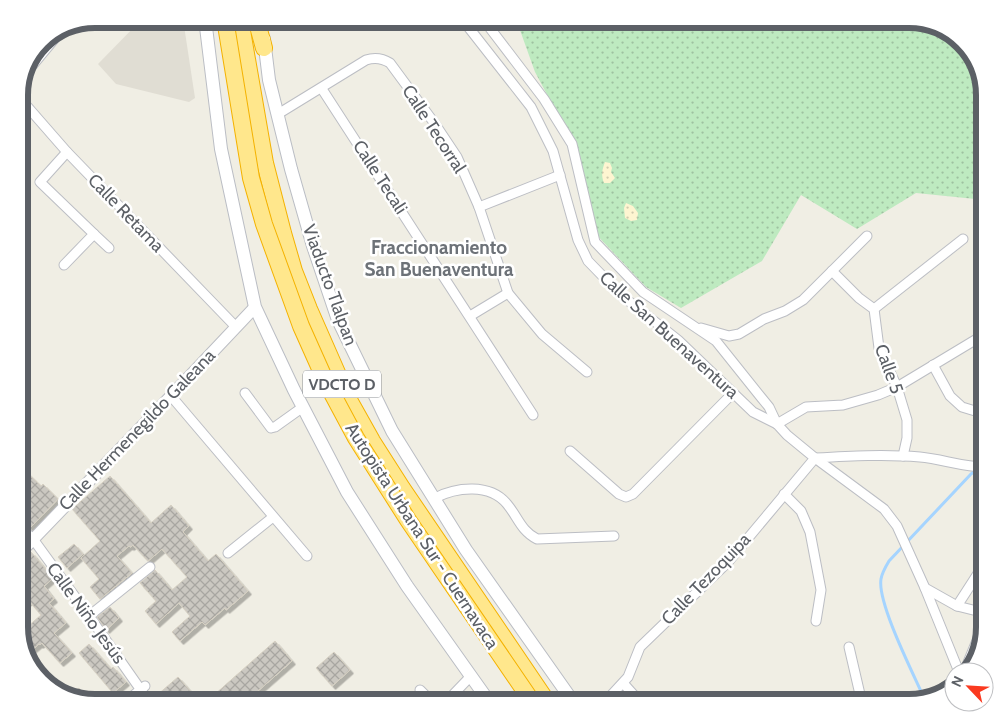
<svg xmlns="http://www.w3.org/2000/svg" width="1004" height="722" font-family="Cabin,sans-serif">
  <defs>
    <pattern id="grass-dots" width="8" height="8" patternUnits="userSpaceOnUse" patternTransform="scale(1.25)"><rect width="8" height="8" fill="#beeac0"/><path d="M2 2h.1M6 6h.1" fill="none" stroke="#9ec1a0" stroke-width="1.8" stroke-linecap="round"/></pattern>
    <pattern id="sand-dots" width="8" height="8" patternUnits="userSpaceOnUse" patternTransform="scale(1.25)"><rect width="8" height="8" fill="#fef5d1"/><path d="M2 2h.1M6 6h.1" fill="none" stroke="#d1caad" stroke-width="1.8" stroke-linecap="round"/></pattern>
    <pattern id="building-cross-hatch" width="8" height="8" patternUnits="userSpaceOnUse" patternTransform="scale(1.25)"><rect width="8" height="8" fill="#cbc8c1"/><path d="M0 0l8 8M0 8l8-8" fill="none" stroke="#a8a6a1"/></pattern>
    <filter id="shadow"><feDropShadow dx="3.5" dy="3.5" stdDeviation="0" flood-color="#0004"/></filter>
  </defs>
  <rect width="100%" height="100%" fill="#f0eee4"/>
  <path fill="#e0ddd3" d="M142,19H183L195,98L189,102L116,84L98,64Z"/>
  <path fill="url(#grass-dots)" d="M516,19H910L955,34L977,61L985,94V200L916,193L857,229L801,195L762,261L681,308L646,287L592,230L559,117L535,72Z"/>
  <g fill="url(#sand-dots)">
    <path d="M605,162L610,163L612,168L611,172L615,178L610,183H604C601,175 602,170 605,162Z"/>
    <path d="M626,203L633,206L638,213L637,220L631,221L625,218L624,208Z"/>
  </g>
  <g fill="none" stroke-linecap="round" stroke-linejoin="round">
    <path stroke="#a5d4ff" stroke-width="3" d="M925,700C914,675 877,603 881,579C882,573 886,566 889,561L971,474L978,469"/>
  </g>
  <g fill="url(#building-cross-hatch)" stroke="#d6d0c2" filter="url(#shadow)">
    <path d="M19,465L41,486L43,484L58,499L30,528L23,521L19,520Z"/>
    <path d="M110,476L151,523L171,505L189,526L183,532L208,561L216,554L248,591L226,610L225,608L205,625L202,622L180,641L172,632L190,616L179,603L156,624L145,611L156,601L140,583L155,570L172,590L187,577L162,549L148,561L133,545L131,547L129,546L117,556L132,573L100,599L90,587L99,579L81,558L100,541L72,509Z"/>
    <path d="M74,544L83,554L67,568L58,557Z"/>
    <path d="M31,552L53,578L44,586L54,599L49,603L66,623L54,633L72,653L60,663L42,643L40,645L39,644L25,656L19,634L41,615L29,601L19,610V561L24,560Z"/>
    <path d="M110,607L119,618L106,630L97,617Z"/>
    <path d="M275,641L292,661L251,697L256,703H205Z"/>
    <path d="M89,644L111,669L113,667L126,682L113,693L79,653Z"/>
    <path d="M334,652L350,670L332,686L316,668Z"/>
    <path d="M178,677L201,703H162L156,696Z"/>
    <path d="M79,688L93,703L70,695Z"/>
  </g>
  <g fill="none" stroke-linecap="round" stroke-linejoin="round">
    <g stroke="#bcbec4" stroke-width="11">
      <g id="minor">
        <path d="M462,19L531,107L553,151L578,240L588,261L621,295L678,340L753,412L777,424"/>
        <path d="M483,19L544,99L572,144L595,242L643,292L716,341L760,396L769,407L777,424L787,435L815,458L884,509L897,526L925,588L957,606L985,613"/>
        <path d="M27,72L61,31"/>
        <path d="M322,89L533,415"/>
        <path d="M19,97L67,152L236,327"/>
        <path d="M278,114L366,60C375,57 382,58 390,63L435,124L457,157L479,207L508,293L542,334L587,372"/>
        <path d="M479,207L560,175"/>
        <path d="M94,234L109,248"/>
        <path d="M64,265L94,234L40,182L67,152"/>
        <path d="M832,271L859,298L874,309L879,348L897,387L907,420V438L903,456"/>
        <path d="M874,309L963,239"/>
        <path d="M470,316L508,293"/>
        <path d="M701,328L729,336L739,334L764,319L785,311L803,300L867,236"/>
        <path d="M933,365L950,396L962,407L985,414"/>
        <path d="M245,393L271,428L275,427L303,407"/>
        <path d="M171,396L307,556"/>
        <path d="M777,424L806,407L843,405L878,395L897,387L985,334"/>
        <path d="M570,451L619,494L626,497L633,494L733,393"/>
        <path d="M784,494L801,511L810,532L821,590L816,621"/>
        <path d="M435,498C456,487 490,483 507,504C518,517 521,531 537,539L614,536"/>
        <path d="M19,526L33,539L89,616L150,703"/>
        <path d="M228,553L273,517"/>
        <path d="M925,588L959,672"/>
        <path d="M957,606L977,575L985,568"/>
        <path d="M89,616L150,567"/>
        <path d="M849,647L862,703"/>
        <path d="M964,672L985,621"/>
        <path d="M623,683L641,703"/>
        <path d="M420,690L433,703"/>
        <path d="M124,703L145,686"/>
        <path d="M445,703L470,677"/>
        <path d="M604,703L628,677L640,647L728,562L815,458C850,456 885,454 920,457C942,459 963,467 985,467"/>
      </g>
    </g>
    <g stroke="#bcbec4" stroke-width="13">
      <path id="tertiary" d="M19,554L171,396L255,307"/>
    </g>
    <g stroke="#babdc4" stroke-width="14">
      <g id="secondary">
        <path d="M205,19L221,149L255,307L294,390L347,492L407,586L490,703"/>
        <path d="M264,39L269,80L291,169L313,246L338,320L392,431L466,550L574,703"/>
      </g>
    </g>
    <g stroke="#f4b200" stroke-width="18">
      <g id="motorway">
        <path d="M240,19L265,163L283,233L294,271L309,309L349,400L372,441L402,488L548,703"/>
        <path d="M256,19L264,48"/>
      </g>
    </g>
    <use href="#minor" stroke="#fff" stroke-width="9"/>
    <use href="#tertiary" stroke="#fff" stroke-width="11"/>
    <use href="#secondary" stroke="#fff" stroke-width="12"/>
    <use href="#motorway" stroke="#ffe78c" stroke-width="16"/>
    <g stroke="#f4b200" stroke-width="18" stroke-linecap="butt">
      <path id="motorway-bridge" d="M225,19L251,178L264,224L301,326L326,382L356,438L408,520L533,703"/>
    </g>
    <use href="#motorway-bridge" stroke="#ffe78c" stroke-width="16"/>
  </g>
  <g text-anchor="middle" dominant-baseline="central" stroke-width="5" stroke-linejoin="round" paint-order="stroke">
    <rect fill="#fff" stroke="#8d9094" stroke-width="1" x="303" y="370.5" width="78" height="27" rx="4"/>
    <g font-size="16" font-weight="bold" fill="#5c6066">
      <text x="342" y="384">VDCTO D</text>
    </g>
    <g font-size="18" fill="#5c6066" stroke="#fff">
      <text transform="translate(434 129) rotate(57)">Calle Tecorral</text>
      <text transform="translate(380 177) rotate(57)">Calle Tecali</text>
      <text transform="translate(126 213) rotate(46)">Calle Retama</text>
      <text transform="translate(330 285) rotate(70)">Viaducto Tlalpan</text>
      <text transform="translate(669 335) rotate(42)">Calle San Buenaventura</text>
      <text transform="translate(889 369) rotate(70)">Calle 5</text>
      <text transform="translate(137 430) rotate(-46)">Calle Hermenegildo Galeana</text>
      <text transform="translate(422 536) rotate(57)">Autopista Urbana Sur - Cuernavaca</text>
      <text transform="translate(706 579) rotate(-46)">Calle Tezoquipa</text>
      <text transform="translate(86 613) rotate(54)">Calle Niño Jesús</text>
    </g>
    <g font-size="19" font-weight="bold" fill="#6d7278" stroke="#fff">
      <text x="439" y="247">Fraccionamiento<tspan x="439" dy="22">San Buenaventura</tspan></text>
    </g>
  </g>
  <path d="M0 0H1004V722H0ZM95 28H909A67 67 0 0 1 976 95V627A67 67 0 0 1 909 694H95A67 67 0 0 1 28 627V95A67 67 0 0 1 95 28Z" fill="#fff" fill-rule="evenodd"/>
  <path fill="none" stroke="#5c6066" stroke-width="6" d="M95 28H909A67 67 0 0 1 976 95V627A67 67 0 0 1 909 694H95A67 67 0 0 1 28 627V95A67 67 0 0 1 95 28Z"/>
  <g transform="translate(969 687) rotate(295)"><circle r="24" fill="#ffffff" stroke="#bebfc2"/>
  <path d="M0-4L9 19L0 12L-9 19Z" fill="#fa3a20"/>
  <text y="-8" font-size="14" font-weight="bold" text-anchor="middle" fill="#5c6066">N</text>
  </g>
</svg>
